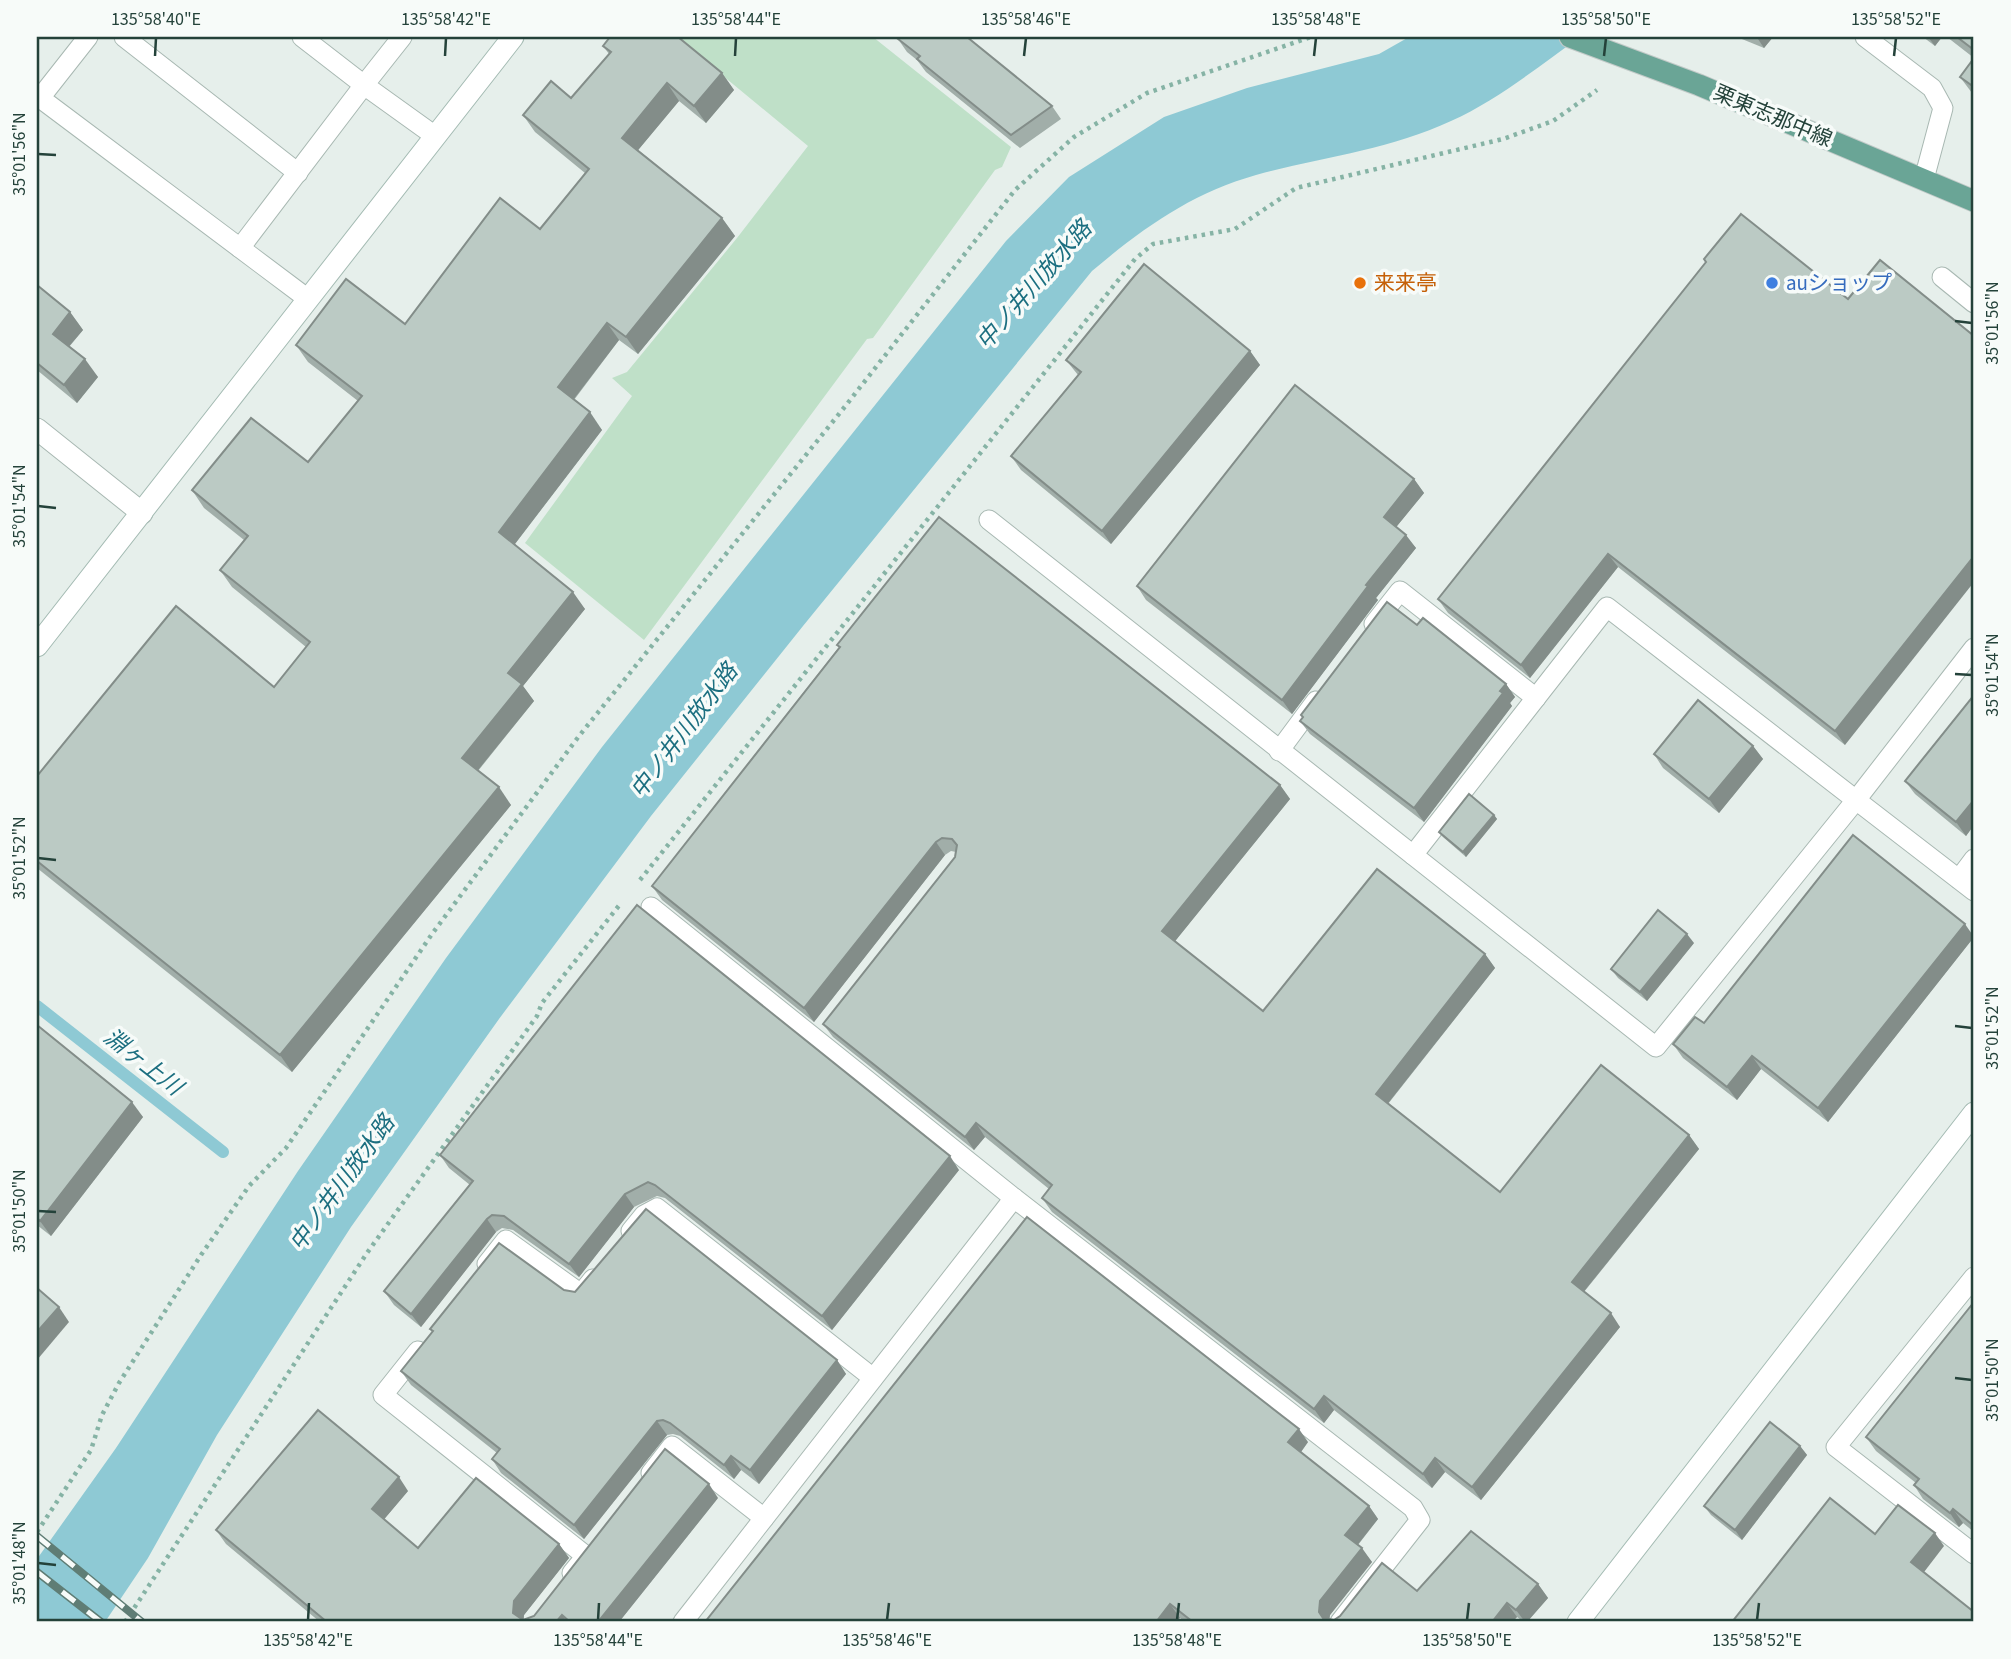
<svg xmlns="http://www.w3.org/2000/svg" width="2011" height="1659" font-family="'Source Sans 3','Noto Sans JP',sans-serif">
  <rect width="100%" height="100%" fill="#e6efeb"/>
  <path fill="#bfe0c8" d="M676,37H873L1011,147L1002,167L995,170L873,338L867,339L644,640L525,543L632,396L612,378L627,372L737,238L808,146Z"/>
  <path fill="#8ec9d4" d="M1409,37H1580C1539,66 1498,100 1451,121C1389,150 1322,157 1256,175C1192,193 1143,228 1092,271L803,626L651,816L499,1019L351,1227L217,1435L148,1558L105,1622H37V1559L116,1448L298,1171L446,958L602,747L1006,241L1069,177L1164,117L1247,88L1379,54Z"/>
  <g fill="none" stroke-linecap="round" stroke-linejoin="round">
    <path stroke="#8ec9d4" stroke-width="12" d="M37,1006L223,1152"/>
    <g stroke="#a8b8b2" stroke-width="21">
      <g id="lane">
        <path d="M88,37L40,98L308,299"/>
        <path d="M124,37L298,173"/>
        <path d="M402,37L364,85L435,136"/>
        <path d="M1865,37L1932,88L1943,108L1924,179"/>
        <path d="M240,248L364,85L302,37"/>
        <path d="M1942,277L1974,303"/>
        <path d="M989,520L1656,1047L1856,800L1974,891"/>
        <path d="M1374,624L1400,591L1536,698"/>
        <path d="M1279,751L1316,701"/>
        <path d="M1413,855L1607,607L1856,800L1974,648"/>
        <path d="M1959,879L1974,859"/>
        <path d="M651,907L1014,1198L1413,1508L1420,1520L1340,1622"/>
        <path d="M631,1231L644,1215L657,1208L873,1378"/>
        <path d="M487,1264L506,1240L581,1294L593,1279"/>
        <path d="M1974,1277L1836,1447L1974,1554"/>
        <path d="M418,1351L383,1395L586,1556L572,1573"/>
        <path d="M651,1473L672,1446L764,1518"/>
        <path d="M683,1622L1014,1198"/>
      </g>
    </g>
    <g stroke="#a8b8b2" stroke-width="23">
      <path id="street" d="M37,429L142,513"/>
    </g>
    <g stroke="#a4bbb3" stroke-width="23">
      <g id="secondary">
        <path d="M37,646L513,37"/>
        <path d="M1578,1622L1974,1113"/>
      </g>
    </g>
    <g stroke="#c2cac8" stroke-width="23">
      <path id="primary" d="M1570,37L1699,85L1974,201"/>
    </g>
    <g stroke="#86b3a5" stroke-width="4.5" stroke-dasharray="3.5 5" stroke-linecap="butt">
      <path d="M640,880L1135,259L1153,244L1235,229L1296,188L1503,139L1553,121L1597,90"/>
      <path d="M37,1532L91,1450L102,1415L119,1383L201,1255L249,1186L286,1148L432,934L579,736L843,409L1015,190L1074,137L1147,93L1311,37"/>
      <path d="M125,1622L367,1253L537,1016L542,1003L621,903"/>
    </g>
    <use href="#lane" stroke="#fff" stroke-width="19"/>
    <use href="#street" stroke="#fff" stroke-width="21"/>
    <use href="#secondary" stroke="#fff" stroke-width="21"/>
    <use href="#primary" stroke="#6aa596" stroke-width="21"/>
    <g stroke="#5f7d75" stroke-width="8">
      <g id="rail">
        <path d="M37,1536L142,1622"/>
        <path d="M37,1572L101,1622"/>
      </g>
    </g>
    <use href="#rail" stroke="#f7fbf9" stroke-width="5" stroke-dasharray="16" stroke-linecap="butt"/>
  </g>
  <g fill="#a1aea9">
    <path d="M609,37H678L722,73L734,90L706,123L679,101L638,150L722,218L735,236L638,354L619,340L574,400L602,430L515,544L585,609L523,686L534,701L478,771L511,805L292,1072L37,868V776L274,687L306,647L232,587L220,570L244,540L204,508L192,490L308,462L358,401L308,362L296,345L405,324L540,229L585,173L535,132L523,115L571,98L609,54L603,46L610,38Z"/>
    <path d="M1737,37H1773L1764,48Z"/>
    <path d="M1923,37H1942L1935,46Z"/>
    <path d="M1947,37H1974V95L1972,93L1960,77L1974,58Z"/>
    <path d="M898,39L972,41L1052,106L1061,119L1020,148L926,72L917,60L907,52Z"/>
    <path d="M1704,259L1848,299L1845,745L1618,567L1530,678L1448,613L1438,599L1706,262Z"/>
    <path d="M37,285L70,312L83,330L69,347L98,377L77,403L37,370Z"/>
    <path d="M1250,351L1260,365L1111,544L1021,470L1011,456L1078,375L1066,360Z"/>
    <path d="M1414,479L1424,493L1396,527L1416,548L1376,598L1378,600L1292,714L1146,600L1137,586Z"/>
    <path d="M1417,625L1506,684L1515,697L1510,703L1512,706L1424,822L1310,734L1300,721L1303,717L1301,715Z"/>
    <path d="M837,645L1280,785L1290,799L1175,941L1263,1011L1485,954L1495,968L1388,1104L1500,1192L1689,1135L1699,1149L1584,1292L1620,1327L1481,1500L1445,1472L1432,1488L1334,1410L1324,1423L1052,1212L1042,1198L1049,1189L985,1137L974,1150L833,1037L823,1024L955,857L956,852L951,851L945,855L814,1022L662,900L652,886L839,647Z"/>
    <path d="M1974,695V825L1966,836L1915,794L1905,781Z"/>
    <path d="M1753,746L1763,759L1719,813L1663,768L1654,754Z"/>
    <path d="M1494,815L1497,819L1466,857L1443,837L1439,832Z"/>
    <path d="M1974,937L1828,1122L1761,1069L1737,1100L1683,1058L1673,1044L1704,1023Z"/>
    <path d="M1694,943L1647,1001L1618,978L1611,969Z"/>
    <path d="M37,1025L143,1117L51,1236L37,1225Z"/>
    <path d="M440,1155L959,1170L832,1330L665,1198L657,1196L634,1207L579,1277L513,1230L502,1228L496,1232L421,1327L394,1305L384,1291L470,1185L449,1168Z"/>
    <path d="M564,1290L837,1360L846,1374L759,1484L741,1470L734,1479L680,1436L673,1434L667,1435L584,1539L501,1473L492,1459L497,1453L411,1385L401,1371L432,1332L430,1329Z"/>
    <path d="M1974,1302V1532L1963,1523L1959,1527L1923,1499L1914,1485L1916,1483L1876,1451L1866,1437Z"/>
    <path d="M1308,1442L1301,1452L1369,1506L1378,1519L1358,1545L1372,1562L1330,1615L1329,1619L1334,1620L1417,1591L1538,1584L1548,1598L1527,1622H1524L1517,1617L1512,1622H1185L1180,1618L705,1622Z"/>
    <path d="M1800,1446L1807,1455L1742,1540L1711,1515L1704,1506Z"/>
    <path d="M408,1491L384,1519L418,1548L559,1544L569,1558L524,1615V1620L534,1616L718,1498L619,1622H320L226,1544L216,1530Z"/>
  </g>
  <g fill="#838d89">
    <path d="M1760,37H1773L1764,48L1758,39Z"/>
    <path d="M1928,37H1942L1935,46Z"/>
    <path d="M722,73L734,90L706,123L694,106Z"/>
    <path d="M667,83L679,101L634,155L622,138Z"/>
    <path d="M722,218L735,236L638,354L626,337Z"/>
    <path d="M70,312L83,330L65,351L53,334Z"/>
    <path d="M607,323L619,340L570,404L558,387Z"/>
    <path d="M1250,351L1260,365L1111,544L1102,531Z"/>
    <path d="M85,359L98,377L77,403L64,385Z"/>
    <path d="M590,412L602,430L511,549L499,532Z"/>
    <path d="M1414,479L1424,493L1393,531L1384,517Z"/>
    <path d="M1406,535L1416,548L1376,598L1378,600L1292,714L1282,700L1366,585Z"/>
    <path d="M1608,554L1618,567L1530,678L1521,665Z"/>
    <path d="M1974,556V582L1845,745L1835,731Z"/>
    <path d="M573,592L585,609L523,686L534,701L474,775L462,758L508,673Z"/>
    <path d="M1506,684L1515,697L1510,703L1512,706L1424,822L1414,808Z"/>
    <path d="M1753,746L1763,759L1719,813L1709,799Z"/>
    <path d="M1280,785L1290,799L1172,945L1162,931Z"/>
    <path d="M499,787L511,805L292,1072L280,1055Z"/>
    <path d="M1974,800V825L1966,836L1956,822Z"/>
    <path d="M1494,815L1497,819L1466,857L1463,852Z"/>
    <path d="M936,842L945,855L814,1022L804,1008Z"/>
    <path d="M1965,924L1974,937L1828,1122L1818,1108Z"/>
    <path d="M1687,934L1694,943L1647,1001L1640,992Z"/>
    <path d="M1485,954L1495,968L1385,1107L1376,1094Z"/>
    <path d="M1752,1056L1761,1069L1737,1100L1727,1087Z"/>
    <path d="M132,1102L143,1117L51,1236L40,1221Z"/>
    <path d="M976,1123L985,1137L974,1150L965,1137Z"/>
    <path d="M1689,1135L1699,1149L1581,1295L1572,1282Z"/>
    <path d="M950,1156L959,1170L832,1330L822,1316Z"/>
    <path d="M625,1194L634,1207L579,1277L569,1264Z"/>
    <path d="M487,1219L496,1232L421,1327L411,1314Z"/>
    <path d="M59,1307L69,1322L37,1360V1332Z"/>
    <path d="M1611,1313L1620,1327L1481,1500L1472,1487Z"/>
    <path d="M837,1360L846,1374L759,1484L750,1470Z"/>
    <path d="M1324,1396L1334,1410L1324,1423L1314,1409Z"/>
    <path d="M657,1421L667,1435L584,1539L574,1525Z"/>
    <path d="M1299,1429L1308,1442L1298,1456L1288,1442Z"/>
    <path d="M1800,1446L1807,1455L1742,1540L1735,1530Z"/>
    <path d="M731,1456L741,1470L734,1479L724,1465Z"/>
    <path d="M1435,1458L1445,1472L1432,1488L1423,1474Z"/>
    <path d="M399,1477L408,1491L381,1523L372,1509Z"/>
    <path d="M709,1484L718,1498L619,1622H598Z"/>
    <path d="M1369,1506L1378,1519L1355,1548L1345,1535Z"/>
    <path d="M1953,1509L1963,1523L1959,1527L1950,1513Z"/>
    <path d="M1935,1533L1944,1546L1921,1576L1911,1562Z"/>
    <path d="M559,1544L569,1558L524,1615L523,1622L513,1613L514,1601Z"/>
    <path d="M1362,1548L1372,1562L1330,1615L1329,1622H1326L1319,1612L1320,1601Z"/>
    <path d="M1538,1584L1548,1598L1527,1622H1525L1516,1610Z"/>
    <path d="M1507,1603L1517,1617L1512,1622H1492Z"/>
    <path d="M1170,1604L1180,1618L1176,1622H1156Z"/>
    <path d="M562,1615L567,1622H556Z"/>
  </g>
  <g fill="#bbcac4" stroke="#838d89" stroke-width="2">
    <path d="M610,37H678L722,73L694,106L667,83L622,138L722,218L626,337L607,323L558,387L590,412L499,532L573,592L508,673L522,684L462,758L499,787L280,1055L37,861V776L176,606L274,687L310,642L220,570L248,536L192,490L251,418L308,462L362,396L296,345L346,279L405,324L500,198L540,229L589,169L523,115L551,81L571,98L611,52L603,46Z"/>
    <path d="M900,37H967L1052,106L1011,135L917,59L920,56L898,39Z"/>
    <path d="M1957,37H1974V50Z"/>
    <path d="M1974,58V87L1960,77Z"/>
    <path d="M1741,214L1848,299L1880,260L1974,336V556L1835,731L1608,554L1521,665L1438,599L1706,262L1704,259Z"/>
    <path d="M1144,264L1250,351L1102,531L1011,456L1081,372L1066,360Z"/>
    <path d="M37,285L70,312L53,334L85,359L64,385L37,363Z"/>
    <path d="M1295,385L1414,479L1384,517L1406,535L1366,585L1368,586L1282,700L1137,586Z"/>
    <path d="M939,517L1280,785L1162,931L1263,1011L1377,869L1485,954L1376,1094L1500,1192L1601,1065L1689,1135L1572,1282L1611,1313L1472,1487L1435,1458L1423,1474L1324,1396L1314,1409L1042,1198L1052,1185L976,1123L965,1137L823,1024L955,857L957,845L952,839L942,838L936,842L804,1008L652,886L840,647L837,645Z"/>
    <path d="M1387,602L1417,625L1423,618L1506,684L1500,691L1503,693L1414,808L1300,721L1303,717L1301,715Z"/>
    <path d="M1974,695V800L1956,822L1905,781Z"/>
    <path d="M1698,700L1753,746L1709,799L1654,754Z"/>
    <path d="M1469,794L1494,815L1463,852L1439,832Z"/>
    <path d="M1853,835L1965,924L1818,1108L1752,1056L1727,1087L1673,1044L1695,1017L1704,1023Z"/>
    <path d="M637,905L950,1156L822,1316L655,1185L648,1182L625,1194L569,1264L504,1216L492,1215L487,1219L411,1314L384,1291L473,1181L440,1155Z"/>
    <path d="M1658,910L1687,934L1640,992L1611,969Z"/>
    <path d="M37,1025L132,1102L40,1221L37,1218Z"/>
    <path d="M646,1209L837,1360L750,1470L731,1456L724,1465L670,1423L663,1420L657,1421L574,1525L492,1459L500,1449L401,1371L433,1331L430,1329L499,1243L564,1290L575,1292Z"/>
    <path d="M1027,1217L1299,1429L1288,1442L1369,1506L1345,1535L1362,1548L1320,1601L1319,1612L1323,1618L1334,1620L1340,1616L1382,1563L1417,1591L1471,1531L1538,1584L1516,1610L1507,1603L1492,1622H1193L1170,1604L1156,1622H705Z"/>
    <path d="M37,1288L59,1307L37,1332Z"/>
    <path d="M1974,1302V1526L1953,1509L1950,1513L1914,1485L1919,1479L1866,1437Z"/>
    <path d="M318,1410L399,1477L372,1509L418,1548L476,1478L559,1544L514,1601L513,1613L523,1620L534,1616L665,1449L709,1484L598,1622H570L562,1615L556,1622H327L216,1530Z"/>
    <path d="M1770,1422L1800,1446L1735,1530L1704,1506Z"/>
    <path d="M1830,1498L1875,1534L1898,1505L1935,1533L1911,1562L1974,1612V1622H1732Z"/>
  </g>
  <path fill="none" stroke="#24423a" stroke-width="2.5" d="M155,56L156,38M445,56L446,38M735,56L736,38M1024,56L1026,38M1314,56L1316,38M1604,56L1606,38M1894,56L1896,38M38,154L56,155M1955,321L1972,323M38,506L56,508M1955,674L1972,675M38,858L56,860M1955,1026L1972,1028M38,1211L56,1212M1955,1378L1972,1380M38,1563L56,1565M308,1620L309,1603M598,1620L599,1603M887,1620L889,1603M1177,1620L1179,1603M1467,1620L1469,1603M1757,1620L1759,1603"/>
  <circle fill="#e8710a" stroke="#f7fbf9" stroke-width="2.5" cx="1360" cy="283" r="7"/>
  <circle fill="#3f7fe0" stroke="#f7fbf9" stroke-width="2.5" cx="1772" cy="283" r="7"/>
  <g text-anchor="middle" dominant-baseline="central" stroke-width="7" stroke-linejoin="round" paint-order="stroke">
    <g font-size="21" fill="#24423a" stroke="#f7fbf9">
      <text transform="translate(1773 116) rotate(23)">栗東志那中線</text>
    </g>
    <g font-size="21" fill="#c56008" stroke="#f7fbf9" text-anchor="start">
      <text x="1374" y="283">来来亭</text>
    </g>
    <g font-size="21" fill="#366cbe" stroke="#f7fbf9" text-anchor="start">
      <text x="1786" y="283">auショップ</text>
    </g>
    <g font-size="23" font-style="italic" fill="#1c6f80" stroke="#f7fbf9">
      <text transform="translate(1034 285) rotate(-49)">中ノ井川放水路</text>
      <text transform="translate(684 731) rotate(-53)">中ノ井川放水路</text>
      <text transform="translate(143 1062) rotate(38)">淵ヶ上川</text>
      <text transform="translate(342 1183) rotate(-54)">中ノ井川放水路</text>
    </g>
  </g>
  <rect width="2011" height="1659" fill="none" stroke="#f7fbf9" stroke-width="77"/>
  <rect x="38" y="38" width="1934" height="1582" fill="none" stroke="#24423a" stroke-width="2.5"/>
  <g font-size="18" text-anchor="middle" fill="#24423a">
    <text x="156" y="25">135°58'40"E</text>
    <text x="446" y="25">135°58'42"E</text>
    <text x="736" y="25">135°58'44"E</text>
    <text x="1026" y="25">135°58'46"E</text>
    <text x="1316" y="25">135°58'48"E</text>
    <text x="1606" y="25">135°58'50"E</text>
    <text x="1896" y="25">135°58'52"E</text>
    <text transform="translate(19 154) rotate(-90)" y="6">35°01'56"N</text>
    <text transform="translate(1992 323) rotate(-90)" y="6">35°01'56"N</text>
    <text transform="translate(19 506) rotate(-90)" y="6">35°01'54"N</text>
    <text transform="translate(1992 675) rotate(-90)" y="6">35°01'54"N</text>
    <text transform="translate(19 858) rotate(-90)" y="6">35°01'52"N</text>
    <text transform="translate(1992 1028) rotate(-90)" y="6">35°01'52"N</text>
    <text transform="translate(19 1211) rotate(-90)" y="6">35°01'50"N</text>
    <text transform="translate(1992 1380) rotate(-90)" y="6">35°01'50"N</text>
    <text transform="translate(19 1563) rotate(-90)" y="6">35°01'48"N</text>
    <text x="308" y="1646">135°58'42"E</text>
    <text x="598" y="1646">135°58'44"E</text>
    <text x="887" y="1646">135°58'46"E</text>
    <text x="1177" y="1646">135°58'48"E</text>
    <text x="1467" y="1646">135°58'50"E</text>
    <text x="1757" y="1646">135°58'52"E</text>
  </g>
</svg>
